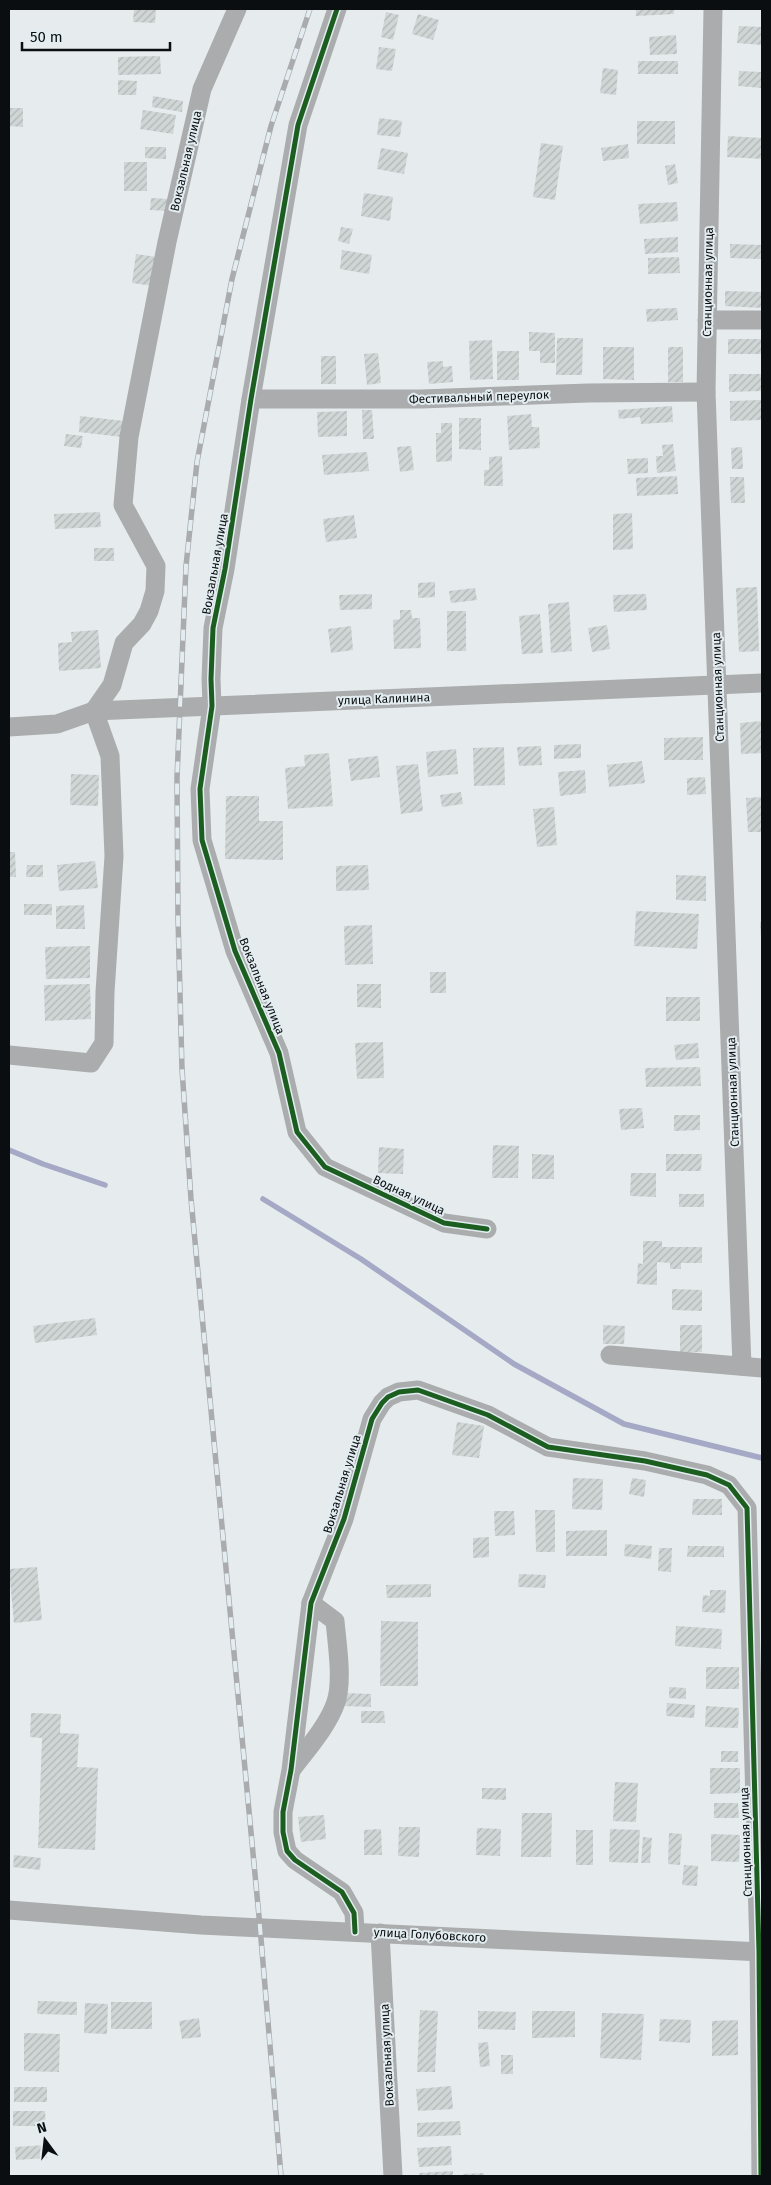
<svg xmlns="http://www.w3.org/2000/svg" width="771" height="2185" font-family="'Fira Sans',sans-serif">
  <defs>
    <pattern id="building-hatch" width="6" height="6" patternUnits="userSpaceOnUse" patternTransform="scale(1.25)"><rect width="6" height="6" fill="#d0d5d6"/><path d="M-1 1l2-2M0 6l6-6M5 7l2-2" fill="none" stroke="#b1b6b7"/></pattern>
  </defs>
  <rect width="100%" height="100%" fill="#e6ecee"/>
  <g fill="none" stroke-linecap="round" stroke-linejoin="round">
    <g stroke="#a6a9c5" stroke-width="5.5">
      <path d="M9,1150L43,1164L105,1185"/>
      <path d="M263,1199L361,1259L514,1364L624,1424L762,1458"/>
    </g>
  </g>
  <g fill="url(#building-hatch)">
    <path d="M134,9H156L155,23L133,22Z"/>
    <path d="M636,9H674V14L636,16Z"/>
    <path d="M386,12L399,15L393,40L381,37Z"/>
    <path d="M418,14L439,20L433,40L412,34Z"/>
    <path d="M739,26L762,27V45L737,43Z"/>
    <path d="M676,35L677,54L650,55L649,37Z"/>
    <path d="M379,47L396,49L392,71L376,69Z"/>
    <path d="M160,56L161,74L118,75V57Z"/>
    <rect x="638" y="61" width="40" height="13"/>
    <path d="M603,68L618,70L616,95L600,93Z"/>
    <path d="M739,71L762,72V88L738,86Z"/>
    <path d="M118,80L137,81L136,95H118Z"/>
    <path d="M153,96L183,101L182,112L152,107Z"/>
    <path d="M9,108H23V127L9,126Z"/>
    <path d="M143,110L176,115L173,134L140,129Z"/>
    <path d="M379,118L402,121L400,137L377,135Z"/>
    <rect x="637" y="121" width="38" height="23"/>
    <path d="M728,136L762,138V159L727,157Z"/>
    <path d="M541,143L563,146L555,200L533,197Z"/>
    <path d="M628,144L629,158L603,161L601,148Z"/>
    <path d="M145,147H166V159L145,158Z"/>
    <path d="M381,148L408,153L404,174L377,169Z"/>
    <rect x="124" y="162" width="23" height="29"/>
    <path d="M675,164L678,183L668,185L665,166Z"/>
    <path d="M364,193L393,197L390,221L361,216Z"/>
    <path d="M151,198L168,199V211L150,210Z"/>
    <path d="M677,202L678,221L640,224L638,204Z"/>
    <path d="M341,227L353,229L349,244L338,241Z"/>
    <path d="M678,237V252L645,254L644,239Z"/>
    <path d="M730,244L762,245V259L730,258Z"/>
    <path d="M342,250L372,255L369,274L340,269Z"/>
    <path d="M136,254L157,257L153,286L132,283Z"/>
    <path d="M679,257L680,273L648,274V258Z"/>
    <path d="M725,291L762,292V308L725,306Z"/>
    <path d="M677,308L678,320L647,322L646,309Z"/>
    <path d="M529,332L555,333V363H540V351H529Z"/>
    <path d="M557,338H583L582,375H556Z"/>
    <rect x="728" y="339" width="34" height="15"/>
    <path d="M492,340L493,379L470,380L469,341Z"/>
    <path d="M603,347H634V380L603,379Z"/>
    <rect x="668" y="347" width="15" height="35"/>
    <rect x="497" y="351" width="22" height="29"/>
    <path d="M378,353L381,383L367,385L364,354Z"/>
    <rect x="321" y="356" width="15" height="28"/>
    <path d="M443,361V367L452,366L453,382L429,384L427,362Z"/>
    <path d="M729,374H762V391L729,392Z"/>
    <path d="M761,400L762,420L730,421V401Z"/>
    <path d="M672,406L673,422L641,424L640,417L619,419L618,410Z"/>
    <path d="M362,410H372L374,439H363Z"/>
    <path d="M347,411V436L318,437L317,412Z"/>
    <path d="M531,414L532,427H539L540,448L509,450L507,416Z"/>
    <path d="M80,416L124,421L122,437L79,432Z"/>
    <path d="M459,418H481V450L459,449Z"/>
    <path d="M441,423H452V461L436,462V433H441Z"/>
    <path d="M66,434L83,436L81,448L64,446Z"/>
    <path d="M673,444L676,471L657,473L656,456H663L662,445Z"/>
    <path d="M411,446L414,470L400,472L397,447Z"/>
    <path d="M742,447L743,469H732L731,448Z"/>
    <path d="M367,452L369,471L324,475L322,455Z"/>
    <path d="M502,456L503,486H484V470H489V457Z"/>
    <path d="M648,458V473L628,474L627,459Z"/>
    <path d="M677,476L678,494L637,496L636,478Z"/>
    <path d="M730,477H744L745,503H731Z"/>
    <path d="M100,512L101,527L55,529L54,514Z"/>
    <path d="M632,513L633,549L613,550V514Z"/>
    <path d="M354,515L357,538L326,542L323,519Z"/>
    <rect x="94" y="548" width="20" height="13"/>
    <path d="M435,582V597L418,598V583Z"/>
    <path d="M757,587L759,651L739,652L736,588Z"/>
    <path d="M475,588L477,600L451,603L449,591Z"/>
    <path d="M372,594V609L340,610L339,595Z"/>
    <path d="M646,594L647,610L614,612L613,595Z"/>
    <path d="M569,602L572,651L551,653L548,604Z"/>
    <path d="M400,610H411L412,618H420L421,648L394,649L393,620L400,619Z"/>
    <rect x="447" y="611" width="19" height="40"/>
    <path d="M540,614L543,653L522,654L519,616Z"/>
    <path d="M607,625L610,649L592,652L588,628Z"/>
    <path d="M351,626L353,650L331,653L328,629Z"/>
    <path d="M98,630L101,668L59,671L58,643L72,642L71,632Z"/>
    <path d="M762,721V753L741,754L740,723Z"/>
    <path d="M703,737V760H664V738Z"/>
    <path d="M581,744V758L554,759V745Z"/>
    <path d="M541,746L542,765L519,766L517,747Z"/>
    <path d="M504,747L505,785L474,786L473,748Z"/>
    <path d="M456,749L458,774L428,777L426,752Z"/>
    <path d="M329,753L333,806L288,809L285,768L305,766L304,755Z"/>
    <path d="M378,756L380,777L351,781L348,759Z"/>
    <path d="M642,761L645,783L609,787L607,765Z"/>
    <path d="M418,764L423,811L401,814L396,766Z"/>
    <path d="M585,770L586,793L560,796L558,772Z"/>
    <path d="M71,774L99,775L98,806L70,805Z"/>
    <path d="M705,777L706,794L687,795V778Z"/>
    <path d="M461,792L463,804L442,807L440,795Z"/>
    <path d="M226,796H259V821H283V860L225,859Z"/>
    <path d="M762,797V832H748L746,798Z"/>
    <path d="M554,807L557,845L537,847L533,809Z"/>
    <path d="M9,852H15L16,877H9Z"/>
    <path d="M95,861L98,888L59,891L57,865Z"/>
    <path d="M27,865H43V877H26Z"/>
    <path d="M368,865L369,890L336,891V866Z"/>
    <path d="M676,875L706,876V901L676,900Z"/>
    <rect x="24" y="904" width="28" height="11"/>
    <path d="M84,905L85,929H56V906Z"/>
    <path d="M636,911L699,914L697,949L634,946Z"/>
    <path d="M760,922H762V938H761Z"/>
    <path d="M372,925L373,964L345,965L344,926Z"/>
    <path d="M90,946V978L46,979L45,947Z"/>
    <rect x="430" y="972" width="16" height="21"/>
    <path d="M90,984L91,1019L45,1021L44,985Z"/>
    <path d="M357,984H381V1008L357,1007Z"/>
    <rect x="666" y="997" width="34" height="24"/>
    <path d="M383,1042L384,1078L357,1079L355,1043Z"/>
    <path d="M698,1043L699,1058L676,1060L674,1045Z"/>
    <path d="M700,1067L701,1086L646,1087L645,1068Z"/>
    <path d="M642,1108L644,1128L621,1130L619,1109Z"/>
    <path d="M674,1115H700V1130L674,1131Z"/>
    <path d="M493,1145L519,1146L518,1178H492Z"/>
    <path d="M379,1147L404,1149L403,1174L378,1173Z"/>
    <path d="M532,1154L554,1155V1179H532Z"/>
    <path d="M666,1154H702L701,1171H666Z"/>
    <path d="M631,1173H656V1197L630,1196Z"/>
    <rect x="679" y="1194" width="25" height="13"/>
    <path d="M643,1241H662V1247H702V1263H681V1269H670V1263L657,1262V1285L637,1284L638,1263L643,1264Z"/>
    <path d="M672,1289L702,1290V1311L672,1310Z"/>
    <path d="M95,1318L97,1335L35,1343L33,1326Z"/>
    <path d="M603,1325L625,1326L624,1344H603Z"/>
    <rect x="680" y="1325" width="22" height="27"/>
    <path d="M457,1422L484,1426L479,1458L452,1455Z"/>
    <path d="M573,1478L603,1479L602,1510L572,1509Z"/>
    <path d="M632,1478L646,1480L644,1497L629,1494Z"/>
    <path d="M693,1499H722V1515H692Z"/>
    <path d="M535,1510H555V1552H536Z"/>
    <path d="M494,1511H514L515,1535L495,1536Z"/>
    <path d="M607,1530V1556H566V1531Z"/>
    <path d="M489,1537V1557L473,1558V1538Z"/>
    <path d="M625,1544L652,1546L651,1559L624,1556Z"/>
    <path d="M688,1546H724V1557H687Z"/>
    <path d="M659,1548H672L671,1572L658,1571Z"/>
    <path d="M37,1567L42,1620L14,1623L9,1569Z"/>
    <path d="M519,1574L546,1575L545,1588L518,1587Z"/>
    <path d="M431,1584V1597L387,1598L386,1585Z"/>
    <path d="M710,1590H726L725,1613L702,1612L703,1595L710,1596Z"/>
    <path d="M381,1621L418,1622V1686H380Z"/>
    <path d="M676,1626L722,1629L721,1649L675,1646Z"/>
    <rect x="706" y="1667" width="33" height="22"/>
    <path d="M669,1687L686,1688V1699L669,1698Z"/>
    <path d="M344,1693L371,1694V1707L344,1706Z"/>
    <path d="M667,1703L695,1705L694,1718L666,1716Z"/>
    <path d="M706,1706L739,1708L738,1728L705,1727Z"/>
    <path d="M361,1711H384L385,1723H361Z"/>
    <path d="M31,1713L61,1714L60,1733L79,1734L77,1767L98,1768L95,1850L38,1848L42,1738L30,1737Z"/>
    <rect x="721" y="1751" width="17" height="11"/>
    <path d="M710,1768H740V1793L710,1794Z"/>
    <path d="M615,1782L638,1783L636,1822L613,1821Z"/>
    <path d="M482,1788H506V1800L482,1799Z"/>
    <path d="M714,1803H738L739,1818H714Z"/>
    <path d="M522,1813H552L551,1857H521Z"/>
    <path d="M324,1815L326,1839L301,1842L298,1817Z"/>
    <path d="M399,1827H420L419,1857L398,1856Z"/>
    <path d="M477,1828L501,1829L500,1856L476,1855Z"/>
    <path d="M381,1829L382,1855H364V1830Z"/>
    <path d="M610,1829L640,1830L638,1863L609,1862Z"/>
    <rect x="576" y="1830" width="17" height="35"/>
    <path d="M669,1833L682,1834L680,1865L668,1864Z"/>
    <path d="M711,1834L740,1835L739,1862L711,1861Z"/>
    <path d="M643,1837L652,1838L650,1863H641Z"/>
    <path d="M14,1855L41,1858L40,1870L13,1867Z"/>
    <path d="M684,1865L698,1866L697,1886L682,1885Z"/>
    <path d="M38,2001L77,2002V2015L37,2014Z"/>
    <rect x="111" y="2002" width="41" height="27"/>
    <path d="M85,2003L108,2004L107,2034L84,2033Z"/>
    <path d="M420,2010L438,2011L435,2072H417Z"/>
    <path d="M478,2011L516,2012L515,2030L478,2029Z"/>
    <path d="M532,2011H575V2037L532,2038Z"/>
    <path d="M602,2013L644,2014L641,2060L600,2058Z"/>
    <path d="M199,2018L201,2037L182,2039L179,2021Z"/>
    <path d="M660,2019L691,2020L690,2043L659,2041Z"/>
    <path d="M738,2020V2055L712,2056V2021Z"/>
    <path d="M24,2033L60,2034L59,2072L24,2071Z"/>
    <path d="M488,2042L490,2066L480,2067L478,2043Z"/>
    <rect x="501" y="2055" width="12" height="19"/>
    <path d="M451,2086L453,2109L418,2111L416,2089Z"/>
    <rect x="14" y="2087" width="33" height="15"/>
    <path d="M13,2111H45L46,2126H13Z"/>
    <path d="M460,2121L461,2135L417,2137V2123Z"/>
    <path d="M46,2145L47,2158L16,2160L15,2147Z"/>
    <path d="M451,2146L452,2165L419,2167L417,2148Z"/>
    <path d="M453,2171V2176H420L419,2173Z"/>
    <path d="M484,2173V2176H463V2174Z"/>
  </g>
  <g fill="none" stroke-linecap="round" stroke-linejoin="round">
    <g stroke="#abacad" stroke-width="19">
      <path d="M337,9L298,125L251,399L225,569L213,628L211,679L212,706L200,789L202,840L235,951L279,1053L297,1132L325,1167L444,1223L487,1229"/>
      <path d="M713,9L706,392L742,1366"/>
      <path d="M707,320H762"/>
      <path d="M251,399H421L588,393L706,392"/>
      <path d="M9,727L57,724L94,711L762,683"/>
      <path d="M9,1055L91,1063L104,1043L105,992L114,856L110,756L94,711L112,685L124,643L142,624L149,611L155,591L156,566L123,505L129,437L167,242L202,89L237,9"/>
      <path d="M610,1355L762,1368"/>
      <path d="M292,1769C307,1749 328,1726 336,1702C343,1680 337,1644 335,1621L311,1603"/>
      <path d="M9,1910L201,1925L762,1952"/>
      <path d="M355,1932L354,1913L342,1892L295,1860L287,1851L283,1832V1812L291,1770L311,1603L344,1519L372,1419L382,1403L388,1397L399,1392L418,1390L488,1415L548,1447L645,1461L707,1475L729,1485L747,1508L759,1952L761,2176"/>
      <path d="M380,1933L393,2176"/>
    </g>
    <g stroke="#a9abad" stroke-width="5.5">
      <path id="rail" d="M281,2176L260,1927L191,1199L182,1069L178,918L177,778L186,566L197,462L232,279L271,126L310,9"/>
    </g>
    <use href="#rail" stroke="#e3edf1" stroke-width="4" stroke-dasharray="11" stroke-linecap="butt"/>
    <g stroke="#e3edf1" stroke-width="8">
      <g id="cycleway">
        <path d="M337,9L298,125L251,399L225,569L213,628L211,679L212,706L200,789L202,840L235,951L279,1053L297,1132L325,1167L444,1223L487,1229"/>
        <path d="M355,1932L354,1913L342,1892L295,1860L287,1851L283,1832V1812L291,1770L311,1603L344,1519L372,1419L382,1403L388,1397L399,1392L418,1390L488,1415L548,1447L645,1461L707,1475L729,1485L747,1508L759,1952L761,2176"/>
      </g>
    </g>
    <use href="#cycleway" stroke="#1b5e20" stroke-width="5"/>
  </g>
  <g text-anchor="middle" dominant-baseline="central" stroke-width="4" stroke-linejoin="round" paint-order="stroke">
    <g font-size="12" fill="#0b0e10" stroke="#e3edf1">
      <text transform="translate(186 161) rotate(-77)">Вокзальная улица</text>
      <text transform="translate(708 282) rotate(-89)">Станционная улица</text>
      <text transform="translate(479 397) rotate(-2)">Фестивальный переулок</text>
      <text transform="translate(215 564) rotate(-80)">Вокзальная улица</text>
      <text transform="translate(718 687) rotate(-92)">Станционная улица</text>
      <text transform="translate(384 699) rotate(-2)">улица Калинина</text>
      <text transform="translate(262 986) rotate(68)">Вокзальная улица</text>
      <text transform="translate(733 1092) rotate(-92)">Станционная улица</text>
      <text transform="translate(409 1195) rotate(25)">Водная улица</text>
      <text transform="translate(342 1484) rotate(-73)">Вокзальная улица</text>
      <text transform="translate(746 1842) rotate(-92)">Станционная улица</text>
      <text transform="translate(430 1935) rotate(3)">улица Голубовского</text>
      <text transform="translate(387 2055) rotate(-93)">Вокзальная улица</text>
    </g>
  </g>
  <rect width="771" height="2185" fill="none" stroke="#0b0e10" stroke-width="20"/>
  <g transform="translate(45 2140) rotate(345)" stroke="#e3edf1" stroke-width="4" paint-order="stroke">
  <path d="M0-4L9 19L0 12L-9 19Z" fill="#0b0e10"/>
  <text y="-8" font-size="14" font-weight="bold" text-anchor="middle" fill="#0b0e10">N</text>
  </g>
  <path d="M22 42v8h148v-8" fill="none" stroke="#0b0e10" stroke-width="2.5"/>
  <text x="30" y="42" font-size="15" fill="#0b0e10" stroke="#e3edf1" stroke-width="4" paint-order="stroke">50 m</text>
</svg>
